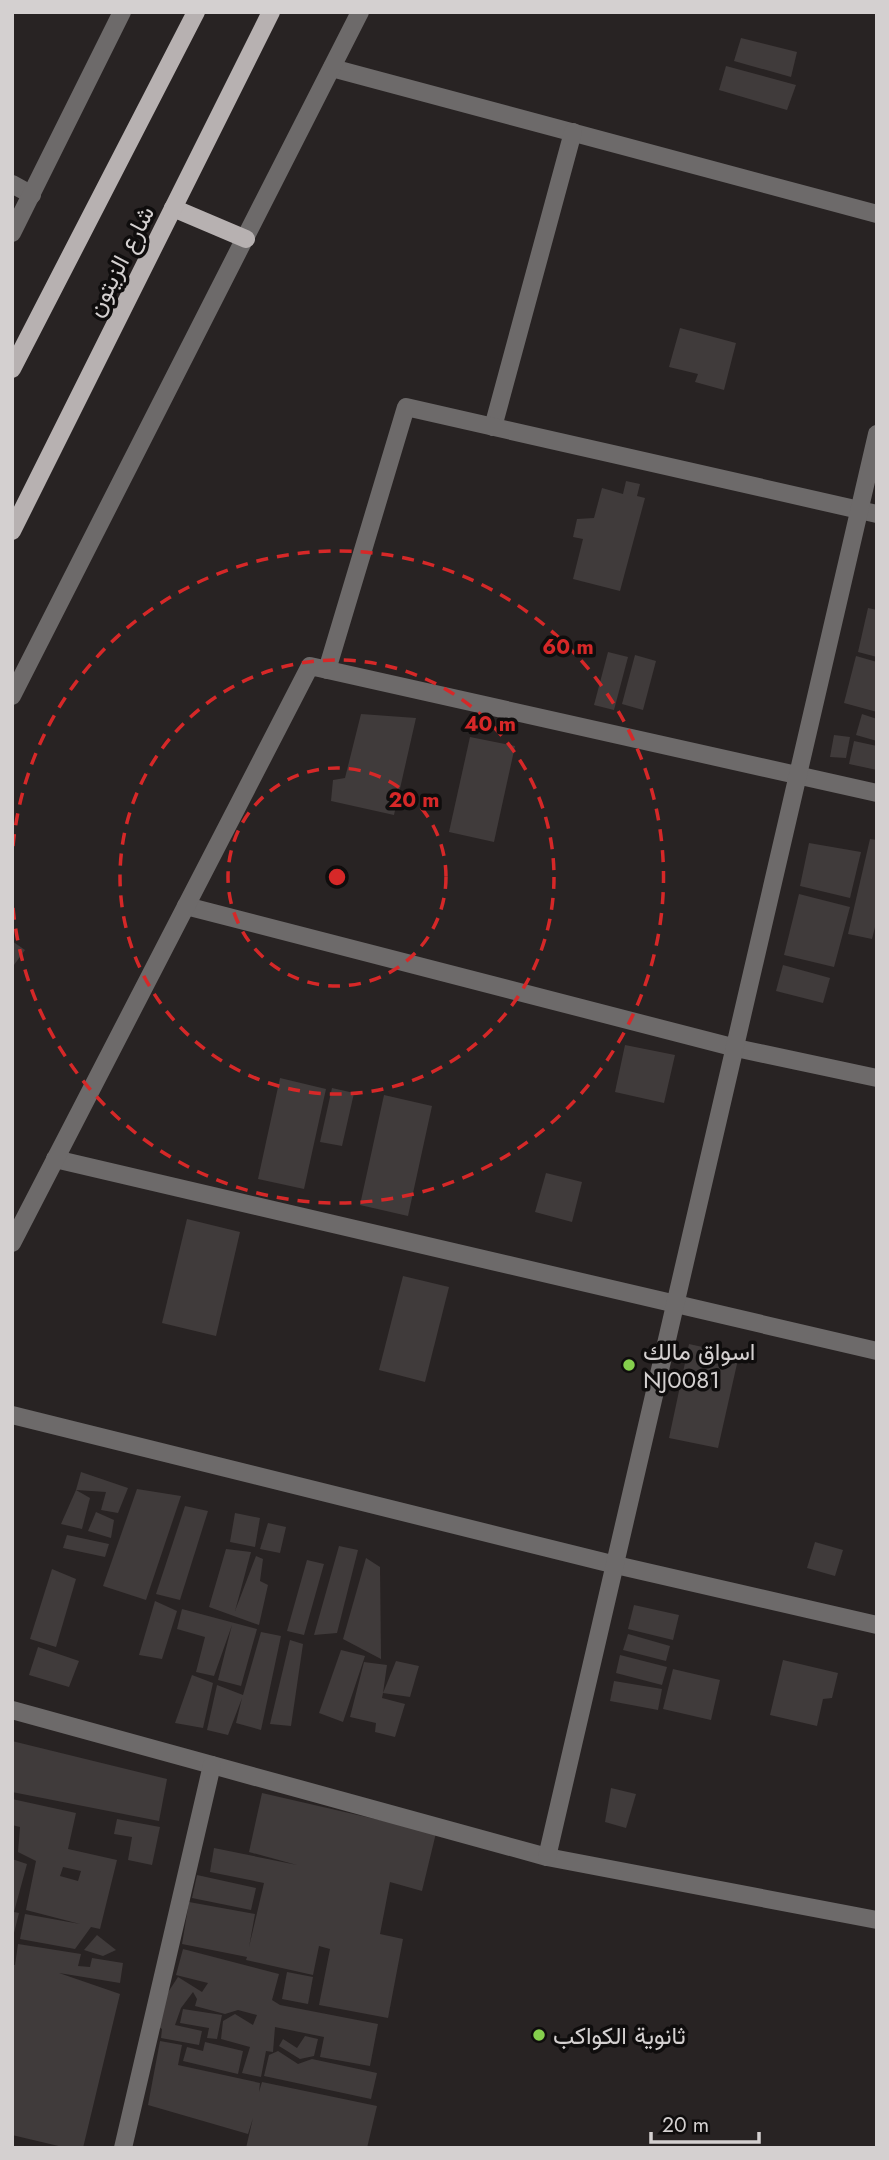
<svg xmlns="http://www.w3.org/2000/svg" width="889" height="2160" font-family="Jost,Vazirmatn,sans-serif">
  <rect width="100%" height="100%" fill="#282323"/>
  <g fill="#403b3b" fill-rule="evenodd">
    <path d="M741,38L797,52L791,77L734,61Z"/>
    <path d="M726,66L796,85L787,110L719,90Z"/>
    <path d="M680,328L736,343L724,390L695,382L698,374L669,367Z"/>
    <path d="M626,481L640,484L637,496L645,498L620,591L573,579L583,539L573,537L577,519L594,518L602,488L623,494Z"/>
    <path d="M868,608L877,610V657L858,652Z"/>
    <path d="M608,652L628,657L614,710L594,705Z"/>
    <path d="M635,655L656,661L643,710L622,704Z"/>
    <path d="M856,656L877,662V712L844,703Z"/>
    <path d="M361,714L416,718L394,815L331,801L333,780L345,778Z"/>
    <path d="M862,714L877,719V741L856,735Z"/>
    <path d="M834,735L850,737L846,758L830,757Z"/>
    <path d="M470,737L515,746L494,842L449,832Z"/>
    <path d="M854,741L877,746V770L849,764Z"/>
    <path d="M870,839L877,840V919L872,939L848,934Z"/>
    <path d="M809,843L861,852L850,898L800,886Z"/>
    <path d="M799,894L850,907L834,967L784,955Z"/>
    <path d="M12,941L25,950L14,965L12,964Z"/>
    <path d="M783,965L830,978L823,1003L776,991Z"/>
    <path d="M625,1045L675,1055L664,1103L615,1092Z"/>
    <path d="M280,1078L326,1089L304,1189L258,1179Z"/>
    <path d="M332,1088L354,1093L342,1146L320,1142Z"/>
    <path d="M384,1095L432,1106L408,1216L360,1205Z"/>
    <path d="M546,1173L582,1182L572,1222L535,1212Z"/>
    <path d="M187,1219L240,1232L216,1336L162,1323Z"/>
    <path d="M403,1276L449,1287L425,1382L379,1370Z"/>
    <path d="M689,1344L739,1355L718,1448L669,1438Z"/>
    <path d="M81,1472L128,1488L118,1513L101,1510L106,1492L76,1490Z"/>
    <path d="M137,1489L181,1496L146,1600L103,1586Z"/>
    <path d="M76,1490L90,1498L82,1529L61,1524Z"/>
    <path d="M185,1506L208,1511L180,1600L156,1594Z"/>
    <path d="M96,1512L114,1520L111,1538L88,1531Z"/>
    <path d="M235,1513L260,1518L255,1547L230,1542Z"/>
    <path d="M268,1523L286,1527L280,1553L260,1549Z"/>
    <path d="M67,1535L109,1544L105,1557L63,1548Z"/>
    <path d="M815,1542L843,1550L835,1576L807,1568Z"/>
    <path d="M339,1546L358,1550L337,1633L314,1635Z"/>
    <path d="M226,1549L251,1552L235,1611L256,1556L263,1559L260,1581L268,1585L259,1625L209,1607Z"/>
    <path d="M366,1558L380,1567L381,1659L343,1639Z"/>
    <path d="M307,1560L324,1564L304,1635L287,1631Z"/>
    <path d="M52,1569L76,1579L56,1647L30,1639Z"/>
    <path d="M155,1601L177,1611L162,1659L139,1655Z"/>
    <path d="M634,1605L679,1615L673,1640L628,1629Z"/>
    <path d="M182,1609L257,1629L241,1686L218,1680L232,1625L214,1676L196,1672L205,1637L177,1629Z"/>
    <path d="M261,1632L281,1636L261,1730L236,1723L242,1698L228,1735L207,1730L217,1685L243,1695Z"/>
    <path d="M628,1634L670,1646L666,1661L623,1650Z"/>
    <path d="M290,1640L303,1644L291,1726L270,1724Z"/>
    <path d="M38,1647L79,1661L69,1687L29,1675Z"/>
    <path d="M341,1650L365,1656L343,1722L319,1713Z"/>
    <path d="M620,1655L667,1667L662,1685L616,1673Z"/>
    <path d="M783,1660L838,1673L832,1698L823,1699L817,1726L770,1715Z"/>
    <path d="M396,1661L419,1666L410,1697L383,1693L382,1698L405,1704L395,1737L375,1732L376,1723L350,1717L364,1662L387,1665L383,1693Z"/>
    <path d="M673,1669L720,1680L711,1720L663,1709Z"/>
    <path d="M192,1675L213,1683L203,1728L175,1723Z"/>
    <path d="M614,1681L662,1689L658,1710L610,1701Z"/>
    <path d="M12,1741L167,1779L159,1821L12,1792Z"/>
    <path d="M611,1788L636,1794L626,1828L605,1822Z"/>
    <path d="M262,1793L436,1833L422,1891L390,1882L380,1934L403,1939L388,2018L319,2005L330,1949L319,1946L313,1975L246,1960L247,1957L182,1944L189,1902L255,1914L249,1947L264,1883L210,1872L214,1848L297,1865L249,1852Z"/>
    <path d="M12,1799L76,1813L68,1849L117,1860L100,1929L91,1927L75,1949L20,1939L25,1914L80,1924L26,1910L36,1861L18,1852L20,1827L12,1825ZM63,1867L81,1871L78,1881L60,1876Z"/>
    <path d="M117,1819L160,1827L152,1865L128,1860L132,1837L114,1834Z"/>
    <path d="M12,1859L27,1864L14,1912L19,1913L13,1937Z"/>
    <path d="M197,1875L256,1888L251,1910L192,1898Z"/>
    <path d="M97,1935L116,1950L103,1956L84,1950Z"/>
    <path d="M18,1944L81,1954L78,1966L90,1967L92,1958L123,1963L120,1983L59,1973L120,1994L83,2148H67L12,2135V1965H15Z"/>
    <path d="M183,1949L279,1974L272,2000L280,2005L378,2024L370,2066L320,2057L324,2037L275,2027L273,2052L266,2051L261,2077L242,2073L250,2047L221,2039L223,2021L235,2014L253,2025L257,2015L238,2010L225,2014L195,2006L197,1999L193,1992L181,2008L175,2025L202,2031L199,2045L161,2038L162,2029L154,2024L157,2009L178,1977L202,1992L208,1983L176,1975Z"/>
    <path d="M287,1972L313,1977L308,2004L282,1999Z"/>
    <path d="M183,2009L222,2015L217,2039L207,2038L209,2028L180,2023Z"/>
    <path d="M305,2036L318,2039L314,2056L300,2059L279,2046L283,2039L297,2048Z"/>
    <path d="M160,2041L182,2045L178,2065L260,2083L259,2092L262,2082L377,2106L367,2148H246L253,2118L248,2134L148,2105Z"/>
    <path d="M205,2042L243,2051L238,2074L183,2061L187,2047L203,2051Z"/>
    <path d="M278,2051L298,2064L312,2059L377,2073L371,2099L264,2076L269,2055Z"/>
  </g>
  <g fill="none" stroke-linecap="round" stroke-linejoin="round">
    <g stroke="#6d6a6a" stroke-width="18">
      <path d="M332,68L877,214"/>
      <path d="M12,184L32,195"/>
      <path d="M12,233L122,12"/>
      <path d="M493,427L573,132"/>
      <path d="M327,670L406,407L877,514"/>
      <path d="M12,696L360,12"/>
      <path d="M186,906L736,1048L877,1078"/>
      <path d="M55,1159L877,1351"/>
      <path d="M12,1243L310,666L877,793"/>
      <path d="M12,1415L616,1565L877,1625"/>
      <path d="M12,1710L547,1857L877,1920"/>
      <path d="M547,1857L877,434"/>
      <path d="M123,2148L212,1765"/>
    </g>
    <g stroke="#b7b1b1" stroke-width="18">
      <path d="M173,208L246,239"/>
      <path d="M12,369L196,12"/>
      <path d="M12,531L271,12"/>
    </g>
  </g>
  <g fill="none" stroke="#d62828" stroke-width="3.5" stroke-dasharray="12 9">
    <circle cx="337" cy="877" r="109"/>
    <circle cx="337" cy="877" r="217"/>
    <path d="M13 846A326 326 0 1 1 13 908"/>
  </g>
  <g fill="#85cf4d" stroke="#0f0d0d" stroke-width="2.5">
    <circle cx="629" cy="1365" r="7"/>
    <circle cx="539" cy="2035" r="7"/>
  </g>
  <g text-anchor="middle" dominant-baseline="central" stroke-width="7" stroke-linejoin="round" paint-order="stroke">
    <g font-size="24" fill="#d4d0d0" stroke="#0f0d0d">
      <text transform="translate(120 261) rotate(-63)">شارع الزيتون</text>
    </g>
    <g font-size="24" fill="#d4d0d0" stroke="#0f0d0d" text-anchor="start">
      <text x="643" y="1351">اسواق مالك<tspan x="643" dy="28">NJ0081</tspan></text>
      <text x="553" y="2035">ثانوية الكواكب</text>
    </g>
  </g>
  <circle cx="337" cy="877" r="10" fill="#d62828" stroke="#0f0d0d" stroke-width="3.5"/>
  <g font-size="21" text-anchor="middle" font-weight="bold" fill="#d62828" stroke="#0f0d0d" stroke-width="7" stroke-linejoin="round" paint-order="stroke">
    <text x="568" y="654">60 m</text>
    <text x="490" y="731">40 m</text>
    <text x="414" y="807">20 m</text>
  </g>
  <rect width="889" height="2160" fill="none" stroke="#d4d0d0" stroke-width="28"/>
  <path d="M651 2132v10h108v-10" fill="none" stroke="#d4d0d0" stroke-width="3.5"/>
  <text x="662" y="2132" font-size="21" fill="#d4d0d0" stroke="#0f0d0d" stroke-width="5" paint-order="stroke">20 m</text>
</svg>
